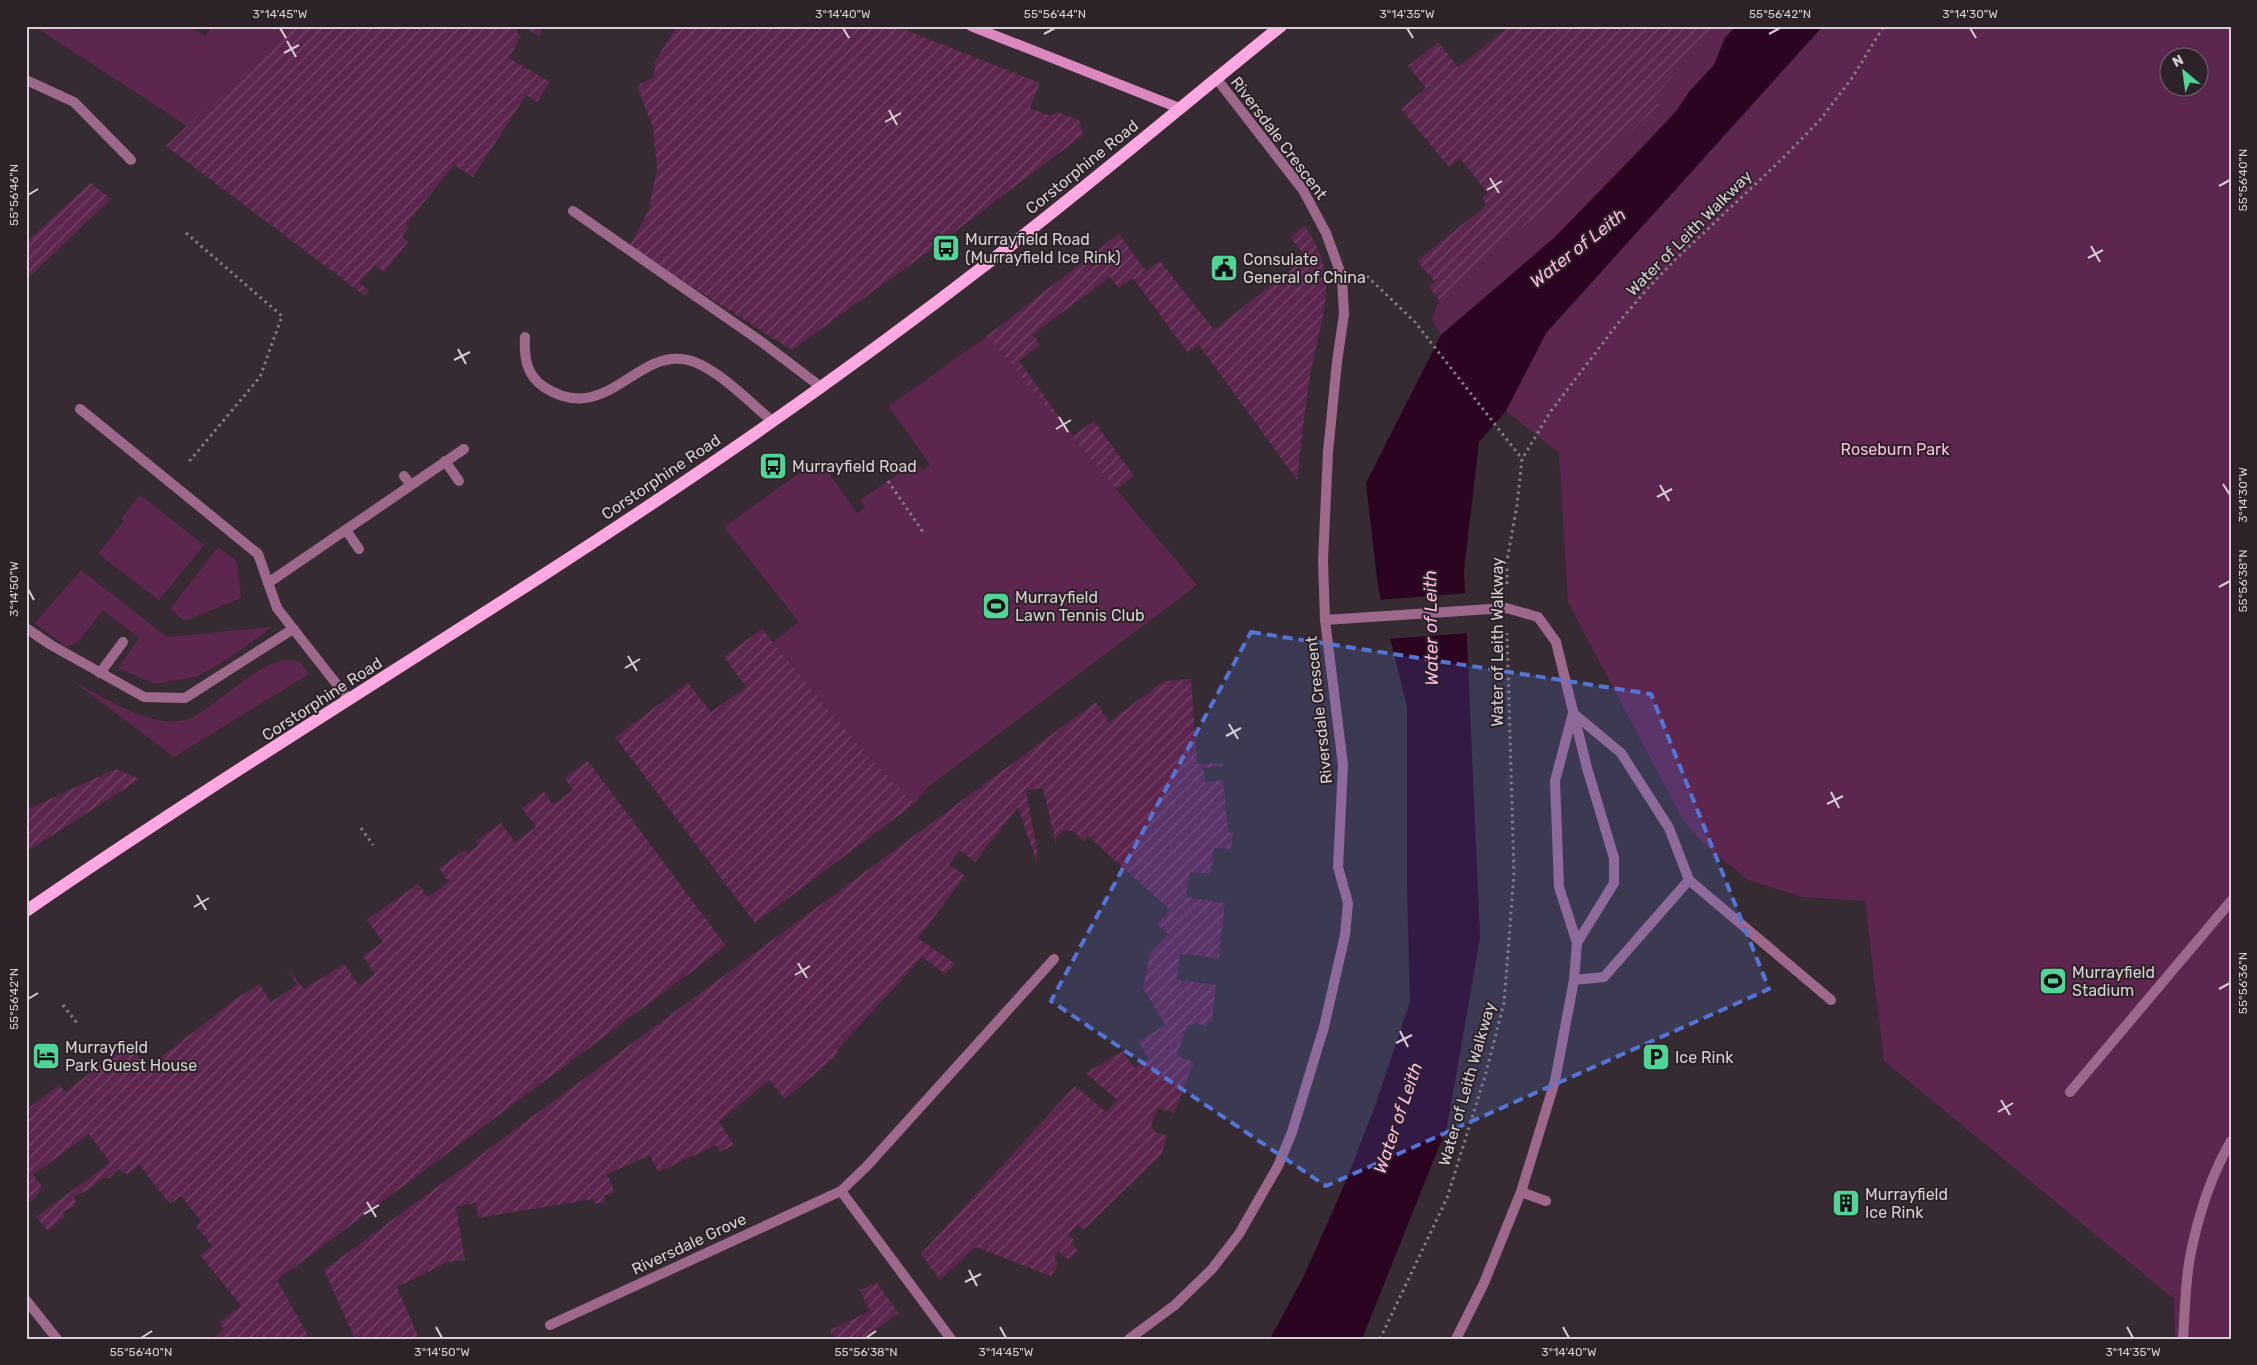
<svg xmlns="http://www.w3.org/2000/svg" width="2257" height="1365" font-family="Rubik,sans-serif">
  <defs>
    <pattern id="garden-furrows" width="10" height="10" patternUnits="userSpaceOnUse" patternTransform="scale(1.25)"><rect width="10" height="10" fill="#5d264e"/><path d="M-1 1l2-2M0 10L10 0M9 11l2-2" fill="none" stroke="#744467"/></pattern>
  </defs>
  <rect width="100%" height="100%" fill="#362b32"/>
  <g fill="#5d264e" fill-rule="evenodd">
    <path d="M34,26H68L73,30L76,26H189L205,36L212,26H291L187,126Z"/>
    <path d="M1719,26H1736L1725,38L1714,65L1689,92L1677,110L1554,238L1441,335L1432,318L1439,300L1595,164L1659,105L1653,97Z"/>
    <path d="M1823,26H2231V1339H2175L2174,1299L1884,1061L1865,901L1802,897L1748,880L1706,846L1683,820L1568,602L1559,453L1506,411L1546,333ZM2170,58H2200V88H2170Z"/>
    <path d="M987,336L1197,585L929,786L914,804L860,747L773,642L799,622L724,527L819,459L857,513L865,507L860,500L916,462L922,471L930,465L889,406Z"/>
    <path d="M140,495L204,545L159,600L98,554L124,521L121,519Z"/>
    <path d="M218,547L237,561L241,598L185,621L170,609Z"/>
    <path d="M81,570L167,637L272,627L231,657L196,677L155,684L118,668L139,638L103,610L78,642L66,647L35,623Z"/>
    <path d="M286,660L300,662L309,674L174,757L74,682C104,697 151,729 185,720C200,716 220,698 233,689C250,676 264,664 286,660Z"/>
  </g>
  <g fill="url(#garden-furrows)">
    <path d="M291,26H519L516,32L521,36L509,58L550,82L537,102L526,95L473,177L454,165L406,224L409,227L402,236L408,242L384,272L375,265L359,283L369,291L365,296L166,146Z"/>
    <path d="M521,26H544L539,36Z"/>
    <path d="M677,26H895L1040,83L1030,108L1050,116L1057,112L1079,120L1083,135L932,249L792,350L629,247L649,210L657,169L653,127L638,89L640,84L653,78L655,68L654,63Z"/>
    <path d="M1510,26H1719L1654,97L1659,105L1595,164L1439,300L1429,287L1435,282L1417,261L1487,205L1482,198L1488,193L1460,158L1449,167L1401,109L1426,88L1408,66L1438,42L1458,67Z"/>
    <path d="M91,183L111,199L26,280V242Z"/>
    <path d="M1305,226C1316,243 1325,261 1326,283C1327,311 1316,341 1311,370C1305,406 1301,444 1297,480L1199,345L1188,353L1133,278L1118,288L1110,277L1033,334L1040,345L1019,361L1073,436L1094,421L1134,476L1116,489L987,336L1119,234L1146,271L1160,261L1214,330L1306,258L1290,237Z"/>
    <path d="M762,629L860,747L914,804L755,923L615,737L688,683L711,712L746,687L724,657Z"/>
    <path d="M1191,679L1197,764L1222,763L1223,766L1203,768L1205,782L1223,780L1228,833L1233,832L1231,849L1214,848L1211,874L1190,872L1186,897L1225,903L1219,958L1180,954L1177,980L1216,985L1212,1022L1208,1021L1206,1027L1197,1023L1187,1026L1177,1056L1194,1062L1174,1113L1158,1108L1151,1125L1155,1132L1167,1136L1161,1155L1083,1230L1078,1225L1069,1234L1074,1240L1071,1243L1078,1251L1068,1260L1060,1252L1054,1257L1058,1263L1051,1276L976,1247L940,1280L921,1254L1075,1086L1106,1112L1117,1100L1086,1073L1123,1051L1134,1068L1149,1059L1138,1042L1165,1025L1143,988L1150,953L1168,934L1157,924L1170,910L1088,836L1083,841L1073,831L1065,830L1056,837V845L1043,788L1026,791L1037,849V863L1018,807L975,862L960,850L949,864L965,876L918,938L955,964L945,974L922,957L837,1050L839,1053L785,1099L769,1080L719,1122L734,1145L720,1152L716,1145L658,1172L650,1155L607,1174L615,1192L604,1196L605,1202L595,1204L594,1199L478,1218L476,1203L456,1207L465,1260L448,1262L397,1287L419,1339H355L324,1270L1096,702L1109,722L1164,681Z"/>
    <path d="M588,761L726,946L277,1280L310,1339H212L224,1329L219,1323L241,1306L200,1255L212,1246L196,1226L201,1221L181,1196L170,1204L139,1165L127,1174L118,1169L110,1178H101L91,1189L74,1196L76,1205L63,1212L65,1216L48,1231L36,1217L110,1163L89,1134L33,1175L42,1187L35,1198L26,1205V1121L31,1117L26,1110L59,1085L65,1092L128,1044L147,1068L237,998L259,984L271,1002L297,985L286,967L304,989L344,964L360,986L375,974L363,956L383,942L367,920L418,884L428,897L449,882L439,868L465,850L468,853L478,846L476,841L501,823L515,842L536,827L522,808L544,792L553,805L573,790L565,778Z"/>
    <path d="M116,769L140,779L26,852V810Z"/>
    <path d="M877,1283L899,1313L862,1339H835L830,1330L870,1311L860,1290Z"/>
  </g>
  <path fill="#2b0421" d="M1736,26H1823L1546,333L1506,411L1479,442L1464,570L1480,938L1447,1127L1362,1339H1270L1304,1276L1345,1183L1374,1109L1410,1002L1407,888V707L1378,588L1366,483L1441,335L1554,238L1645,145L1677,110L1689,92L1714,65L1725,38Z"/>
  <path fill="#362b32" d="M1468,593L1469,633L1388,639L1378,600Z"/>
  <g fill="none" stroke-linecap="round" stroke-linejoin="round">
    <g stroke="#867d82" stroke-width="3" stroke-dasharray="2.5 4" stroke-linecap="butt">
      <path d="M186,233L282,316L260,377L187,464"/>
      <path d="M1367,276L1415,322L1522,459"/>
      <path d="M888,481L923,532"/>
      <path d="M1507,584V561L1517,505L1522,459L1551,411L1619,322L1649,287L1675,260L1783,158L1820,120L1852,78L1884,26"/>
      <path d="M361,828L373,845"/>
      <path d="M63,1005L77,1023"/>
      <path d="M1380,1339L1447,1198L1485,1076L1504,1003L1514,874L1507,633"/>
    </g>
    <g stroke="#9d688b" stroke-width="10">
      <path d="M573,211L763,343L821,387"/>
      <path d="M525,337C524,357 526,375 544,387C604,426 634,353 682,359C712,362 749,402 772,421"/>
      <path d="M1325,620L1506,608L1538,617L1556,642L1587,768L1614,858V883L1577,943"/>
      <path d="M1573,713L1621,753L1669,828L1689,880"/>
      <path d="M1574,980L1604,977L1689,880L1831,1000"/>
      <path d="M2070,1092L2231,901"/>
      <path d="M1521,1192L1546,1201"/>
      <path d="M1456,1339L1484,1283L1521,1192L1555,1081L1574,980L1577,943L1559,887L1555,781L1573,713"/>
      <path d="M2183,1339C2185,1312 2185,1284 2190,1257C2198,1216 2210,1177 2231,1141"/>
    </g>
    <g stroke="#9d688b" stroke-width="10">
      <path d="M26,80L74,102L131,160"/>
      <path d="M80,409L258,554L277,608L349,700"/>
      <path d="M445,461L459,481"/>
      <path d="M404,476L411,485"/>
      <path d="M346,530L359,549"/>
      <path d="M268,583L464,449"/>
      <path d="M26,628L51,645L144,697L185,698L293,629"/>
      <path d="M100,673L123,642"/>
      <path d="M841,1191L951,1339"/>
      <path d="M26,1300L57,1339"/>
      <path d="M550,1325L841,1191L867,1166L1054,959"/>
      <path d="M1129,1339L1175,1305L1212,1269L1239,1234L1278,1166L1292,1132L1324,1027L1345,935L1348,903L1338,867L1343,765L1325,620L1323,561L1328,452L1337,362L1344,314L1342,277L1326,233L1303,190L1216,78"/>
    </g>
    <path stroke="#db87c0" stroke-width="10" d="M971,26L1179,108"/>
    <path stroke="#ffa8e2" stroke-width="12" d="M26,911C255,753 495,612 724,455C816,392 905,327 993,259C1091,184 1185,103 1281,26"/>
  </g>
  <path fill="#5475d6" fill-opacity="0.2" stroke="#5475d6" stroke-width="4" stroke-dasharray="10 6" stroke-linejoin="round" d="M1251,632L1651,694L1769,989L1326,1186L1051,1001Z"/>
  <path fill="none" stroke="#d6cfd3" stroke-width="2" d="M280,28L286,38M843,28L849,38M1407,28L1413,38M1970,28L1976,38M1044,34L1055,28M1769,34L1780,28M287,41L296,57M284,53L299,45M889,110L897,125M885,122L901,113M1490,178L1499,193M2219,186L2230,180M1487,190L1502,181M28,195L38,189M2091,246L2100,262M2088,258L2103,250M458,349L466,364M454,360L470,352M1059,417L1068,432M1056,429L1071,420M2223,484L2230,495M1660,485L1669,501M1657,497L1672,489M2219,587L2230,581M28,589L34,600M628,656L637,671M625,668L640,659M1229,724L1238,739M1226,736L1241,728M1831,792L1839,808M1827,804L1843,796M197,895L206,910M194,907L209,898M798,963L807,978M795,975L810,966M2219,989L2230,983M28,999L38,993M1400,1031L1408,1047M1396,1043L1412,1035M2001,1100L2010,1115M1998,1112L2013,1103M367,1202L376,1217M364,1214L379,1205M969,1270L977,1286M965,1282L981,1274M436,1327L442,1338M1000,1327L1006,1338M1563,1327L1569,1338M2127,1327L2133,1338M141,1338L152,1331M866,1338L876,1331"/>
  <defs>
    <g id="bus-square" transform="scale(1.4375)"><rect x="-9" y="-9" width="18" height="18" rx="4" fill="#52d397" stroke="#2c2228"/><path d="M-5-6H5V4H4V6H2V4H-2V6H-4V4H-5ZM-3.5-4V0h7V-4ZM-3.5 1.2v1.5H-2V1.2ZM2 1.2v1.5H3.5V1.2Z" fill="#111"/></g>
    <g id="civic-square" transform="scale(1.4375)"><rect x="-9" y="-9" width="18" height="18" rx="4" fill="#52d397" stroke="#2c2228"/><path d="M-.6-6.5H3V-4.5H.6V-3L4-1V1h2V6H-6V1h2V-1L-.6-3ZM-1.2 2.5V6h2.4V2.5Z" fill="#111"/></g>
    <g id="stadium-square" transform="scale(1.4375)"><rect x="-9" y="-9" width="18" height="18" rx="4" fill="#52d397" stroke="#2c2228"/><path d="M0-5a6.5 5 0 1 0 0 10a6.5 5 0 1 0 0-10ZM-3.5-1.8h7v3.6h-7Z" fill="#111"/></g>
    <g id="hotel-square" transform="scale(1.4375)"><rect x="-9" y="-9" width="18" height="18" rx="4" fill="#52d397" stroke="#2c2228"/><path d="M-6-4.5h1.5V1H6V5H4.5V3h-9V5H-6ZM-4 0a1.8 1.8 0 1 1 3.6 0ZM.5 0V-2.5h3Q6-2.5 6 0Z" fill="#111"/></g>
    <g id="parking-square" transform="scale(1.4375)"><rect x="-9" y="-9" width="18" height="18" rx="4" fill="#52d397" stroke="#2c2228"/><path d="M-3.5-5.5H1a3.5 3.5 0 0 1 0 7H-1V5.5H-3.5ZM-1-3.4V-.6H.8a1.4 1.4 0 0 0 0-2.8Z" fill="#111"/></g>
    <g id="building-square" transform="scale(1.4375)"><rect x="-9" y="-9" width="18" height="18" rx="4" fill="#52d397" stroke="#2c2228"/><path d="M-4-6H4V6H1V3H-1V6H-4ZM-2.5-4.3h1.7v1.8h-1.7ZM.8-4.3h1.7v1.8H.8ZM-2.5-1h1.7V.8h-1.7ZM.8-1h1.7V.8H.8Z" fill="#111"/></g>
  </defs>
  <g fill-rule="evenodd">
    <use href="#bus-square" x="946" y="248"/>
    <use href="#civic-square" x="1224" y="268"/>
    <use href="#bus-square" x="773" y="466"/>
    <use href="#stadium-square" x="996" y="606"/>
    <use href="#stadium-square" x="2053" y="981"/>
    <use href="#hotel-square" x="46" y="1056"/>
    <use href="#parking-square" x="1656" y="1057"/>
    <use href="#building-square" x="1846" y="1203"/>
  </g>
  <g text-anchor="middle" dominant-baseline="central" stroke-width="4" stroke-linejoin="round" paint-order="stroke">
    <g font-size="16" fill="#d6cfd3" stroke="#2c2228">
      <text transform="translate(1279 138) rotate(53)">Riversdale Crescent</text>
      <text transform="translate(1082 167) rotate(-39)">Corstorphine Road</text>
      <text transform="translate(1689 233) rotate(-45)">Water of Leith Walkway</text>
      <text transform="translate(661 477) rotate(-34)">Corstorphine Road</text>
      <text transform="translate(1497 642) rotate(-90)">Water of Leith Walkway</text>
      <text transform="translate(322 699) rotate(-33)">Corstorphine Road</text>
      <text transform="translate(1319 710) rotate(-96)">Riversdale Crescent</text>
      <text transform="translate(1467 1084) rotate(-74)">Water of Leith Walkway</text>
      <text transform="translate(689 1244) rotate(-25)">Riversdale Grove</text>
    </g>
    <g font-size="16" fill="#d6cfd3" stroke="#2c2228" text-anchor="start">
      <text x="965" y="239">Murrayfield Road<tspan x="965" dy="18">(Murrayfield Ice Rink)</tspan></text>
      <text x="1243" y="259">Consulate<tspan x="1243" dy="18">General of China</tspan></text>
      <text x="792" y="466">Murrayfield Road</text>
      <text x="1015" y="597">Murrayfield<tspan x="1015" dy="18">Lawn Tennis Club</tspan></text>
      <text x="2072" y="972">Murrayfield<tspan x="2072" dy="18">Stadium</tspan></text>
      <text x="65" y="1047">Murrayfield<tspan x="65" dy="18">Park Guest House</tspan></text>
      <text x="1675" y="1057">Ice Rink</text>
      <text x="1865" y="1194">Murrayfield<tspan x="1865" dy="18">Ice Rink</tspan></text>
    </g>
    <g font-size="16" fill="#febce7" stroke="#2c2228">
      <text x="1895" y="449">Roseburn Park</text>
    </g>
    <g font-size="18" font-style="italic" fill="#fbbae4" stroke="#2c2228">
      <text transform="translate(1578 248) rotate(-38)">Water of Leith</text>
      <text transform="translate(1431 628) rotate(-91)">Water of Leith</text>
      <text transform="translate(1398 1118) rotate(-71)">Water of Leith</text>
    </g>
  </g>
  <rect width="2257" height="1365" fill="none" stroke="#2c2228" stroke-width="55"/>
  <g transform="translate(2184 72) rotate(331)"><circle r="24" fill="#2c2228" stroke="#70676c"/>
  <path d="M0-4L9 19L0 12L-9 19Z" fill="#52d397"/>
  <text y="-8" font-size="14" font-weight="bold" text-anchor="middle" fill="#d6cfd3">N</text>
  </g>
  <rect x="28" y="28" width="2202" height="1310" fill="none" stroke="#d6cfd3" stroke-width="2"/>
  <g font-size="12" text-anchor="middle" fill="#d6cfd3">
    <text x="280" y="18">3°14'45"W</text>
    <text x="843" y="18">3°14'40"W</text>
    <text x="1055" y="18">55°56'44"N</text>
    <text x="1407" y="18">3°14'35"W</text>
    <text x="1780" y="18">55°56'42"N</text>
    <text x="1970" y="18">3°14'30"W</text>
    <text transform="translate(2243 180) rotate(-90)" y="4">55°56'40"N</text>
    <text transform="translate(14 195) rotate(-90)" y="4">55°56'46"N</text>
    <text transform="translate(2243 495) rotate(-90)" y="4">3°14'30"W</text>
    <text transform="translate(2243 581) rotate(-90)" y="4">55°56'38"N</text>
    <text transform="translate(14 589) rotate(-90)" y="4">3°14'50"W</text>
    <text transform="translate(2243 983) rotate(-90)" y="4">55°56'36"N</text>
    <text transform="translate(14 999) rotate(-90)" y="4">55°56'42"N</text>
    <text x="141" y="1356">55°56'40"N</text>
    <text x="442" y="1356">3°14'50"W</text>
    <text x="866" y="1356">55°56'38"N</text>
    <text x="1006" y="1356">3°14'45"W</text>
    <text x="1569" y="1356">3°14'40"W</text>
    <text x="2133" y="1356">3°14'35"W</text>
  </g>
</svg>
